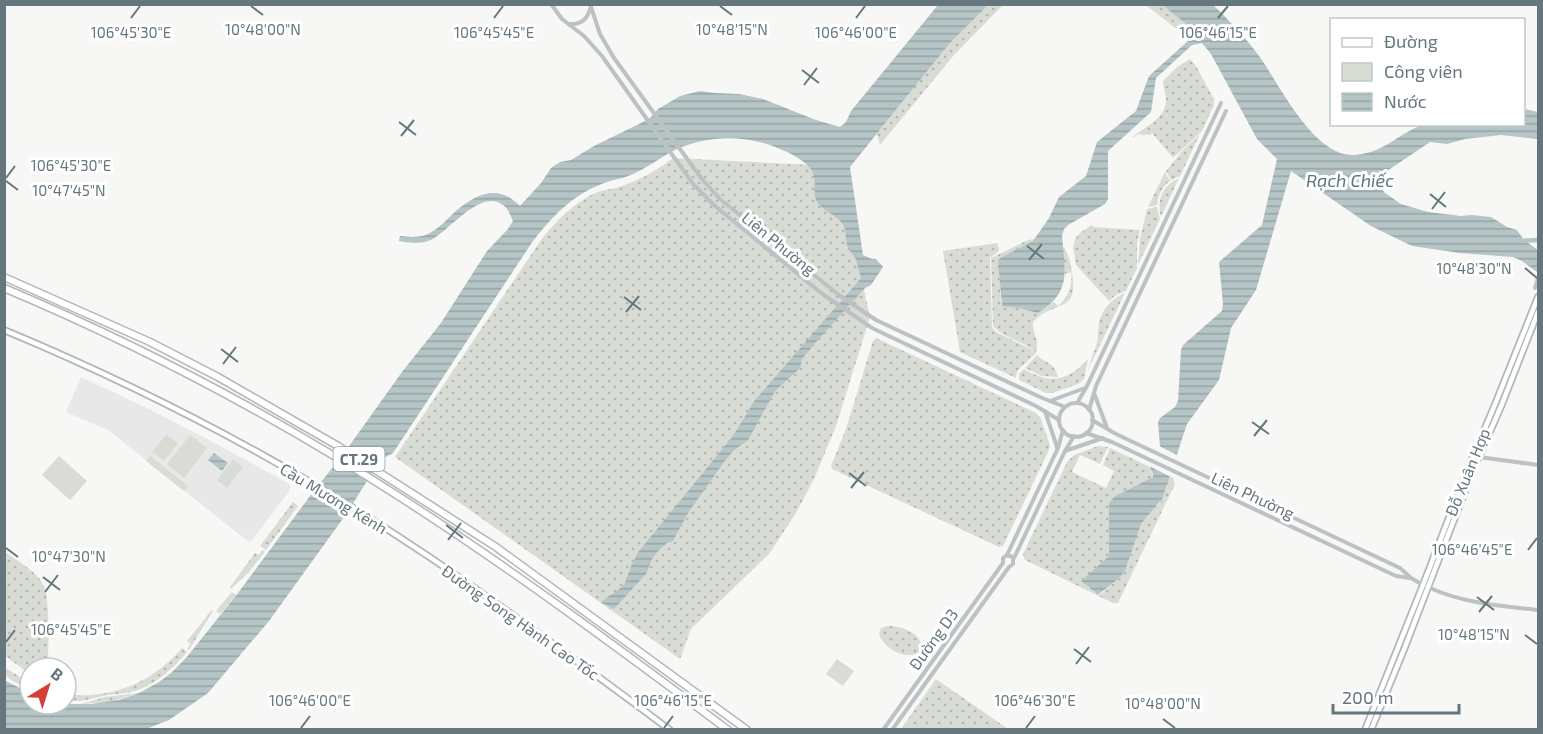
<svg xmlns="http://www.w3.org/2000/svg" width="1543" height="734" font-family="'Exo 2',sans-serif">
  <defs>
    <pattern id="green-dots" width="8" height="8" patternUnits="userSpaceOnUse" patternTransform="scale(1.5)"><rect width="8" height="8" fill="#d8dcd4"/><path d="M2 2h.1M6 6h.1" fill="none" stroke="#b3b7b1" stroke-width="1.8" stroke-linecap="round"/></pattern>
    <pattern id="water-rules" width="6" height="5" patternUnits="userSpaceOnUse" patternTransform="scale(1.5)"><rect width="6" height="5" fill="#b5c4c5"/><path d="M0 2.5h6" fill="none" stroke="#97a4a5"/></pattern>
  </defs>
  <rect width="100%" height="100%" fill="#f7f7f5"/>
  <path fill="#e8e8e8" d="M81,377L149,409L207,439L288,483L290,486V490L250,543L108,430L66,412Z"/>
  <g fill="url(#green-dots)">
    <path d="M988,5H1003L954,55L880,145L877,134L950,43Z"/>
    <path d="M1146,5H1162L1185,23L1193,33L1188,41L1178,30Z"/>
    <path d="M1190,59L1196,66L1214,99V105L1202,131L1173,158L1152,133L1151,135L1138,134L1134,137H1132C1145,127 1165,119 1166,101C1166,94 1163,88 1163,81L1177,67Z"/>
    <path d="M1200,134L1180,176L1171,180L1166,171L1183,150Z"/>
    <path d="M673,158L834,166L839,169L863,286L870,317L836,426L814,479L796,513L769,554L691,629L680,659L395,457L541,240C556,221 575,201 598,192C603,190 610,189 616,188C638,181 655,172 673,158Z"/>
    <path d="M1165,172L1170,181C1162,187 1158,195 1157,205L1148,207Z"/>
    <path d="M1179,178L1161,217C1156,200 1163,185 1179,178Z"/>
    <path d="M1157,207L1160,219L1138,265L1140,239L1147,209Z"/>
    <path d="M1092,225L1093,227L1140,230L1137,244V268L1126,291L1116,295L1109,301L1076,265L1073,248L1075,239L1080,233Z"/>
    <path d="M1035,239L1032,243L999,260L1001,305L1030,310L1038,313L1054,302L1058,306C1068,298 1073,285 1071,272L1065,274L1063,247C1070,255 1070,263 1072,273C1079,315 1054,299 1033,322C1032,332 1040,341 1036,352C1024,341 1003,338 993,326L991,258L1028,240Z"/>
    <path d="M997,243L999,248L998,252L990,258L992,327L996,332L1031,349L1036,353L1017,371L1016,378L960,352L943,251Z"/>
    <path d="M1125,293L1088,370C1090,361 1094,353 1097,343C1098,337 1098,331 1099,324C1101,310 1112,298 1125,293Z"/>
    <path d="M876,338L1036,413L1040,417L1050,445L1049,450L1003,546L999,547L832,469L831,466L846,429L873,341Z"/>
    <path d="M1037,355C1047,365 1054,361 1058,377L1042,376L1025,368Z"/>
    <path d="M1087,360H1088L1084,379L1078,384L1052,393H1046L1019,380V374L1024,369C1049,384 1067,382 1087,360Z"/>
    <path d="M1098,446L1108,447L1100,464L1080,455L1072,472L1106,488L1114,471L1103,465L1110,448L1150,467L1153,476L1151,480L1109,503V556L1081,581L1096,594L1100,595L1118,579L1125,571L1141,524L1161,501L1169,476L1173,478L1175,484L1118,603H1113L1025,560L1023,554L1067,462L1074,455Z"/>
    <path d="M293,502L298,506L266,550L260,546Z"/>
    <path d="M262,550L265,552L248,573L231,589L230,587L255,553L259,555Z"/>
    <path d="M4,551C17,561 35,570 43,584C51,598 48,650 48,668H30V674L5,656Z"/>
    <path d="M232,592L236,595L220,614L216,611Z"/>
    <path d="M212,610L213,611L189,650L187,649L191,644L187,641Z"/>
    <path d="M888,626C902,626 925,634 921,651C907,662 884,649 879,634L881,628Z"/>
    <path d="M182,648L187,652C173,669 153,687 131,692C122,694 112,694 103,696C88,699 82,703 66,700V694C112,700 153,682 182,648Z"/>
    <path d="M4,667L30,683V690L11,680L5,675Z"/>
    <path d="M936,679L1008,729H901Z"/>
    <path d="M138,693L110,702L81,704L105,697Z"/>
  </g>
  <g fill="#d8dcd4">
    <path d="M166,435L178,443L164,461L152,452Z"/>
    <path d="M190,435L207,448L184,478L167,464Z"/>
    <path d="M59,456L87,481L70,500L42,475Z"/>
    <path d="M150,456L188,486L184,491L146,461Z"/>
    <path d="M233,459L243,467L227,488L217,480Z"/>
    <path d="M837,659L854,671L843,686L826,674Z"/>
  </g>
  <g fill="url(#water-rules)">
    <path d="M938,5H988L950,43L850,167L863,255L872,259H876L883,267L871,285L865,288L816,342L802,359L800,368L775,391L748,440L733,451L724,462L688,513L673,541L667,543L657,552L652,559L646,574L614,609L601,602L622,587L625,583L631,566L639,551L733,436L755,400L861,278C859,272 858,266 856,260C854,255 849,251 847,245C845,237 847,230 842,223C835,214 823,211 817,202C811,191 819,179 810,168C801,157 783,150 770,145C737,134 700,136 669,153C657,160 646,168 633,174C625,178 616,179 607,182C574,193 551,217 531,244L393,453L380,460L347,513L269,621L208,693L169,720L146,729H5L6,722L4,718V680L30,693V704H91L119,700L139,693L159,682L171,673L186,658L238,593L313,492L342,456L402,372L441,323L487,251L508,229L513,221C510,215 508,208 503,205C481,188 449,231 431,240C421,244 409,243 399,241L400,236C409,237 419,238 428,234C439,229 448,218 457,210C478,193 499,184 520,206L541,183L551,168L560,162L571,160L594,146L641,123L651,117L658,109L680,96L700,91L715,93L739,94L763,99L816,120L840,127L846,122L851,111Z"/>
    <path d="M1162,5H1213C1230,21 1246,38 1259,56C1280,85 1314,158 1355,155C1386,152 1396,135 1422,125L1524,124V109L1538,112V139L1501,135L1465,139L1447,144L1430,142L1384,173L1376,183L1385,193L1401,204L1428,212L1461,216L1471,215L1491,217L1507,227L1517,230L1524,240L1538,250V270L1537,272L1522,261L1513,257L1460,253L1412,246L1371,226L1291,171L1256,290L1231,328L1219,380L1187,424L1162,499L1141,524L1125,571L1118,579L1098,595L1081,581L1109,556V503L1114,497L1153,477V474L1150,467L1160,446L1158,422L1160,418L1175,407L1178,401L1181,350L1183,345L1222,311L1223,304L1219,262L1262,225L1277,159L1257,139L1211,54L1202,43L1192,45L1156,78L1151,112L1108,151V199L1105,204L1068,225L1064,229L1062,236C1065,271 1072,292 1038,313L1019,308L1002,306L998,261L1000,258L1033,241L1049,218L1059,197L1086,176L1097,142L1136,111L1149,76L1188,41L1193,33L1185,23Z"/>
    <path d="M214,453L228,463L222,471L208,460Z"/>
  </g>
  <path fill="#f7f7f5" d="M1159,446L1179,456L1171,477L1149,466Z"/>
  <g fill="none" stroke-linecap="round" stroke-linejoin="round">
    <path stroke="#b5c4c5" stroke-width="4.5" d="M1521,241L1538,240"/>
    <g stroke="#b1b8bb" stroke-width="8">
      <g id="secondary">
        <path d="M4,330C153,392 297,468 431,558C512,613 591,671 670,730"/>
        <path d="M1365,730L1423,585L1467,471L1496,402L1538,297"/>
        <path d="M1371,730L1405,647L1472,473L1502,404L1538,312"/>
      </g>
    </g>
    <g stroke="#b2b7b9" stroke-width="9">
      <g id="motorway">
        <path d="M4,277L150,342L218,377L338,446L496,547L747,730"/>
        <path d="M4,288C144,347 278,418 406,501C516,572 622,651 728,730"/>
      </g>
    </g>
    <g stroke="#bcc2c4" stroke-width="4">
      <path d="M551,4L562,19L584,36L602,56L693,184L715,206L821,293L872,328L1036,406L1059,420"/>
      <path d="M590,4L600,34L614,58L701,178L720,199L839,295L876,320L1040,397L1065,407"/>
      <path d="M569,24C580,25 587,20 590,9"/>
      <path d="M1535,288L1538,278"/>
      <path d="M1094,393L1107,428"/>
      <path d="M1050,401L1085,388"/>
      <path d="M1077,403L1086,388L1221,103"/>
      <circle cx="1076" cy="420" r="17"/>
      <path d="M1089,410L1096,386L1226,111"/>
      <path d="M1045,411L1057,447"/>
      <path d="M1092,420L1116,434L1400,568L1411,578L1423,585"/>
      <path d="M1086,433L1112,442L1396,576L1410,578"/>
      <path d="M1065,451L1103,438"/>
      <path d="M1479,457L1538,465"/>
      <path d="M1014,558L1065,451L1074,436"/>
      <path d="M1428,587C1461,603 1502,606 1538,610"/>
      <path d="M883,730L1003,563V558L1007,555L1058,448L1063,430"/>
      <path d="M892,730L1009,567L1013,564V557L1007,555"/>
    </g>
    <use href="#secondary" stroke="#fff" stroke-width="4.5"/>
    <use href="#motorway" stroke="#fff" stroke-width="6"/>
  </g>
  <path fill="none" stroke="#65777d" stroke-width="2" d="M251,6L263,15M720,6L732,15M131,18L140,6M494,18L503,6M856,18L865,6M1218,18L1228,6M802,70L819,83M804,85L817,68M399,122L416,135M401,136L414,120M6,178L15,166M6,181L18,190M1430,194L1446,207M1432,209L1445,192M1027,246L1044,259M1029,260L1042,244M1525,268L1537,278M624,297L641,310M626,312L639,296M221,349L238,362M223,364L236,347M1252,422L1269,434M1254,436L1267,420M849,473L866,486M851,488L864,472M446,525L463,538M448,540L461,523M6,548L18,557M1528,550L1537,538M43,577L60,590M45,592L58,575M1477,597L1494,610M1479,612L1492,596M1525,635L1537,644M6,642L15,630M1074,649L1091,662M1076,664L1089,647M1163,719L1175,728M301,728L310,716M664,728L673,716M1026,728L1035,716"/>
  <g text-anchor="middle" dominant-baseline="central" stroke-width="6" stroke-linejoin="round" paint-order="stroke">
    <rect fill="#fff" stroke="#93a0a4" stroke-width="1.5" x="333.5" y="447" width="51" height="24" rx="4.5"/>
    <g font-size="15" font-weight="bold" fill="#65777d">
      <text x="359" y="459">CT.29</text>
    </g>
    <g font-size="16" fill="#65777d" stroke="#fff">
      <text transform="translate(779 243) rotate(39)">Liên Phường</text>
      <text transform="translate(1467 472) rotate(-68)">Đỗ Xuân Hợp</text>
      <text transform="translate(1253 495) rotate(25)">Liên Phường</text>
      <text transform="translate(334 498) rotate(31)">Cầu Mương Kênh</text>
      <text transform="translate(521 622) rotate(35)">Đường Song Hành Cao Tốc</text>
      <text transform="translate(933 639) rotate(-54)">Đường D3</text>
    </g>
    <g font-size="18" font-style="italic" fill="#5f7678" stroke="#fff">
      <text x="1350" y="180">Rạch Chiếc</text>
    </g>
  </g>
  <g font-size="15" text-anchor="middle" fill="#65777d" stroke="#fff" stroke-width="6" stroke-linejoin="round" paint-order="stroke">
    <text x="263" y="35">10°48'00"N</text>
    <text x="732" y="35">10°48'15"N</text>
    <text x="131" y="38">106°45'30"E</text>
    <text x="494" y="38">106°45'45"E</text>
    <text x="856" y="38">106°46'00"E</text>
    <text x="1218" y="38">106°46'15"E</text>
    <text x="71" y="171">106°45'30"E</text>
    <text x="69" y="196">10°47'45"N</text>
    <text x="1474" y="274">10°48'30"N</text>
    <text x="1472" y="555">106°46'45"E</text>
    <text x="69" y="562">10°47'30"N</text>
    <text x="71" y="635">106°45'45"E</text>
    <text x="1474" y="640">10°48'15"N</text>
    <text x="310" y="706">106°46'00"E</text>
    <text x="673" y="706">106°46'15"E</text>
    <text x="1035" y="706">106°46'30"E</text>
    <text x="1163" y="709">10°48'00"N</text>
  </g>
  <rect width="1543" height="734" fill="none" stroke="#65777d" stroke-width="12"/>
  <rect x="1330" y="18" width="195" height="108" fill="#ffffff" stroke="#c1c9cb" stroke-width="1.5"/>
  <rect x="1342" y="38" width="30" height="9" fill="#ffffff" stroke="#c1c9cb" stroke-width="1.5"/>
  <text x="1384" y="48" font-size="18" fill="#65777d">Đường</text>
  <rect x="1342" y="63" width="30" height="18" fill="#d8dcd4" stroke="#c1c9cb" stroke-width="1.5"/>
  <text x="1384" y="78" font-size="18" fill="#65777d">Công viên</text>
  <rect x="1342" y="93" width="30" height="18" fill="url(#water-rules)" stroke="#c1c9cb" stroke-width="1.5"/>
  <text x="1384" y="108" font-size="18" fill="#65777d">Nước</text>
  <g transform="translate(48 686) rotate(38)"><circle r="28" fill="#ffffff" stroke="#c1c9cb" stroke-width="1.5"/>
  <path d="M0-4.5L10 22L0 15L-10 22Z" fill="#d53d37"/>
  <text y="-9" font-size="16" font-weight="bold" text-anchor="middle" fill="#65777d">B</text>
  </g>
  <path d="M1333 704v9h126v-9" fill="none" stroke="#65777d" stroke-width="3"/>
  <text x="1342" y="704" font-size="18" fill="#65777d" stroke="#ffffff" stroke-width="4.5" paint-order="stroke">200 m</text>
</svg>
